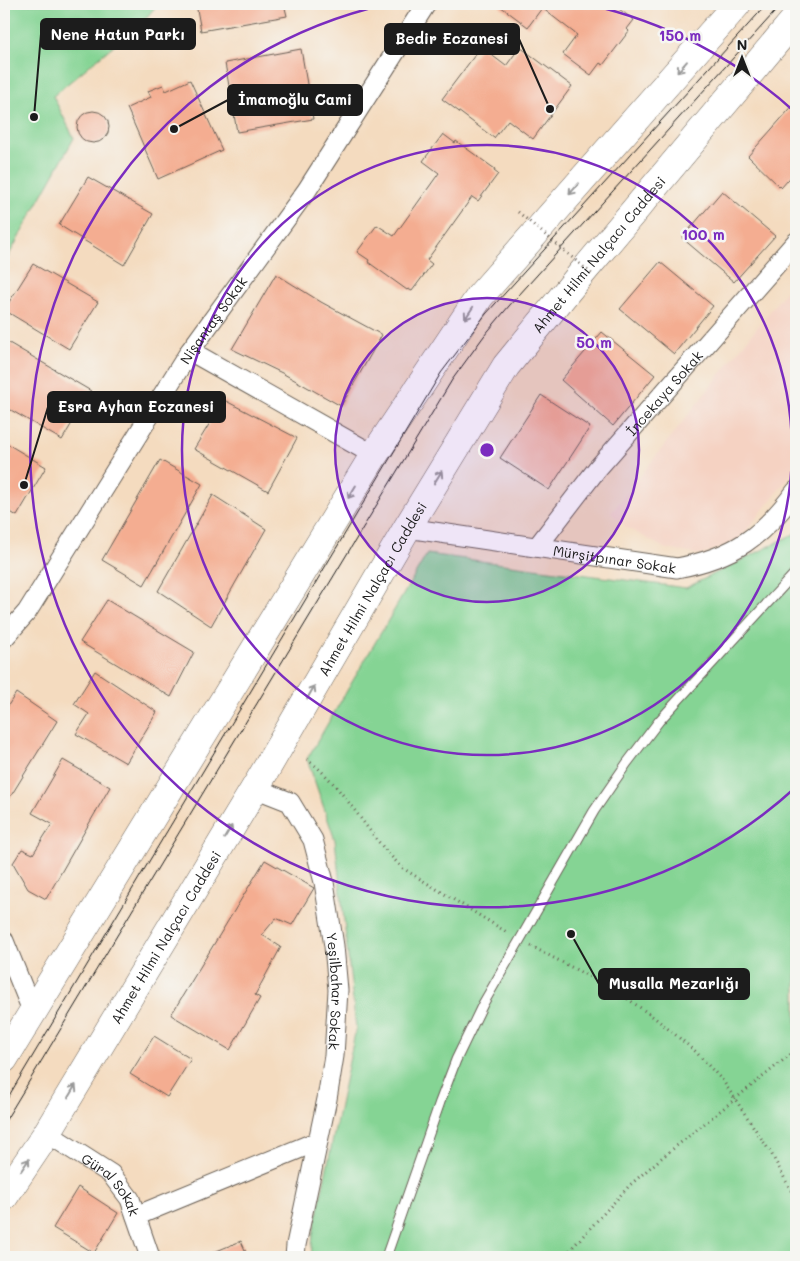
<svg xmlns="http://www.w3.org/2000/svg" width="800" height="1261" font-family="Mali,sans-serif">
  <rect width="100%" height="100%" fill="#f6f6f2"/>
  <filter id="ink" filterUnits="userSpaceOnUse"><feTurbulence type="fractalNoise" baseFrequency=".02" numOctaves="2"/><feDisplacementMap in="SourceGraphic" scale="10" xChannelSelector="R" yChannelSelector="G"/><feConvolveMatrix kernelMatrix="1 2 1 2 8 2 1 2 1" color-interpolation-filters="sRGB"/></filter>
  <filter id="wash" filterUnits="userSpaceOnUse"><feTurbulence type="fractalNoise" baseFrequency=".0096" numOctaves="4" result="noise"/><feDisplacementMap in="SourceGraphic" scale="20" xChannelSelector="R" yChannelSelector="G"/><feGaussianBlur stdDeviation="1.12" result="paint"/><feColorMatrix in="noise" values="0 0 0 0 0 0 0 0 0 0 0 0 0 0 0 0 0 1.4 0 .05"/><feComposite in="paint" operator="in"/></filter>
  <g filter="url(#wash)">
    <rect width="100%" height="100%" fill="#f4dbbf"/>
    <path fill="#f5d2c2" d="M796,278V468L739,540L702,555L666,549L626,527L611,513Z"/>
    <g fill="#85d494" stroke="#507858">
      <path d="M8,4H158L145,19L53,96L74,138L4,264V10Z"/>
      <path d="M796,531V1257H311L313,1235L356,1028L335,840L307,759L427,554L686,588L794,534Z"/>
    </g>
    <g id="blocks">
      <g fill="#f4ad91">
        <path d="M196,4H284L287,16L201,31Z"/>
        <path d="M501,4H612L634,20L627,29L629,31L603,65L600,63L591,75L563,54L577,35L542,8L528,27L500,6Z"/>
        <path d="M481,47L506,66L520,47L572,86L533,139L508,120L494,138L442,99Z"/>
        <path d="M301,49L313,119L237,132L225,63Z"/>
        <path d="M190,80L222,150L158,179L127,108L151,97L148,91L163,85L166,91Z"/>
        <path d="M796,102V171L781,188L748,156Z"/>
        <circle cx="93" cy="127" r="16"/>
        <path d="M443,134L455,143L456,141L495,169L494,171L498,174L478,201L472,197L427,260L432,264L412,291L408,289L407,290L368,262L369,260L357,252L377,225L394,236L439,173L423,161Z"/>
        <path d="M88,177L153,214L124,265L59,225Z"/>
        <path d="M722,191L775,236L734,282L682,238Z"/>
        <path d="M660,262L713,306L674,354L620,309Z"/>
        <path d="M33,264L98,302L69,349L4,310Z"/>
        <path d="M276,274L321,302L382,335L341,406L282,373L232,349Z"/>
        <path d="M602,332L655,375L613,426L561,380Z"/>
        <path d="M4,340L91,391L62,440L4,406Z"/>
        <path d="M541,395L590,427L549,490L500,458Z"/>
        <path d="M224,400L297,438L268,491L194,449Z"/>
        <path d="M4,442L46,467L17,516L4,508Z"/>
        <path d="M160,460L202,484L144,585L102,560Z"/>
        <path d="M213,495L266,529L211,626L158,591Z"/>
        <path d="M107,600L194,652L171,697L80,642Z"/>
        <path d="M95,671L157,712L126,763L76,734L89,714L74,704Z"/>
        <path d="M16,693L57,721L9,799L4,796V712Z"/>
        <path d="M63,760L110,787L46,899L28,889L13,863L22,849L33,854L52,824L32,813Z"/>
        <path d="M265,860L314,888L292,925L276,918L262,935L281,947L255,995L260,998L230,1050L171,1015Z"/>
        <path d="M154,1036L191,1059L167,1097L130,1074Z"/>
        <path d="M78,1187L118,1213L94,1253L53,1228Z"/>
        <path d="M241,1241L248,1257H202Z"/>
      </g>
    </g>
  </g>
  <g filter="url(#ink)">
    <use href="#blocks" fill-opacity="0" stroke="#685f55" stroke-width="1"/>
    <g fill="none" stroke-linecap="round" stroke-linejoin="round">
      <g stroke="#685f55" stroke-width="11">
        <path id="service" d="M386,1257L440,1102L456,1060L483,1004L594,811L627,763L659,721L796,572"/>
      </g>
      <g stroke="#685f55" stroke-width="21">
        <g id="minor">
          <path d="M190,351L374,455"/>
          <path id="s1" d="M407,528L677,568C734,557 762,537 796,491"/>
          <path id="s2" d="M537,547L597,469L796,242"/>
          <path id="s3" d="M4,638L27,612L190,351L307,190L426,4"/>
          <path id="s4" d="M261,778L262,791L290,802L313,840L324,882L334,946L338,990L334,1056L327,1099L296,1245L295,1257"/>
          <path d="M4,941L33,1013"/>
          <path id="s5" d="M47,1133L111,1174L130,1199L150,1257"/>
          <path d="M136,1216L318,1141"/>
        </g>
      </g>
      <g stroke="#685f55" stroke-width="29">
        <g id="primary">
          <path d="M4,1059L374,455L480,296L737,4"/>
          <path id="s6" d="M4,1197L47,1133L261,778L407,528L506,366L582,273L796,18"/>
        </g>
      </g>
      <g stroke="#685f55" stroke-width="3" stroke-dasharray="1 4" stroke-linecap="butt">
        <path d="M307,759C347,789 367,836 404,869L508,933"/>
        <path d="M531,946L615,990L655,1018L695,1051L723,1081L771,1153L796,1200"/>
        <path d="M562,1257L570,1250L630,1185L659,1160L796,1050"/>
      </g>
      <use href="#service" stroke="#fff" stroke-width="9"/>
      <use href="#minor" stroke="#fff" stroke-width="19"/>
      <use href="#primary" stroke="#fff" stroke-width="28"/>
      <g stroke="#1c1c1c" stroke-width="1">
        <path d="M4,1104L441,373L486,314L767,4"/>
        <path d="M4,1123L452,380L484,336L509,306L782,4"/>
      </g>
      <path stroke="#685f55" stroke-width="3" stroke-dasharray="1 4" stroke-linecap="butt" d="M518,212L593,275"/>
    </g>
    <defs><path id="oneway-shaft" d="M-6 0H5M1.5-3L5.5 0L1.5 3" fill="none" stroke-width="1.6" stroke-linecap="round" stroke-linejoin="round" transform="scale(1.25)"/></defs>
    <g stroke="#999">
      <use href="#oneway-shaft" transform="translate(682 67) rotate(131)"/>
      <use href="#oneway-shaft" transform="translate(574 189) rotate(131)"/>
      <use href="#oneway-shaft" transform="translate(469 313) rotate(124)"/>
      <use href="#oneway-shaft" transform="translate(438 477) rotate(-58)"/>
      <use href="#oneway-shaft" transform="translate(352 492) rotate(121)"/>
      <use href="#oneway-shaft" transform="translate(311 692) rotate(-60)"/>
      <use href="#oneway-shaft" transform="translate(228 832) rotate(-59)"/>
      <use href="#oneway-shaft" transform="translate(72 1091) rotate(-59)"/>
      <use href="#oneway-shaft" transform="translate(25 1165) rotate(-56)"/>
    </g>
  </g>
  <circle cx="487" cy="450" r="152" fill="#7b2cbf" fill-opacity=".12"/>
  <g fill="none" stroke="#7b2cbf" stroke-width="2.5">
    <circle cx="487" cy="450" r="152"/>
    <circle cx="487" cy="450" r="305"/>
    <path d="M796 787A457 457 0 1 1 388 4M586 4A457 457 0 0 1 796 113"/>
  </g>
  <g text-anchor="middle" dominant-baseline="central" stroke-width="5" stroke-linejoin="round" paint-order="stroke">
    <g font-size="14" fill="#1c1c1c" stroke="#f6f6f2">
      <text stroke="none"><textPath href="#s6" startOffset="1116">Ahmet Hilmi Nalçacı Caddesi</textPath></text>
      <text stroke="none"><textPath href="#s3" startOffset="381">Nişantaş Sokak</textPath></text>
      <text stroke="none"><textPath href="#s2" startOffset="200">İncekaya Sokak</textPath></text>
      <text stroke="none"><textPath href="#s1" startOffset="210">Mürşitpınar Sokak</textPath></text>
      <text stroke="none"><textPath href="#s6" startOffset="711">Ahmet Hilmi Nalçacı Caddesi</textPath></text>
      <text stroke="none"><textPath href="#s6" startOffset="306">Ahmet Hilmi Nalçacı Caddesi</textPath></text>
      <text stroke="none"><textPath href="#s4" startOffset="241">Yeşilbahar Sokak</textPath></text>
      <text stroke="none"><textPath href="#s5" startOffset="84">Güral Sokak</textPath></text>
    </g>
  </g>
  <circle cx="487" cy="450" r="8" fill="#7b2cbf" stroke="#f6f6f2" stroke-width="2.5"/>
  <g font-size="15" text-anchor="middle" font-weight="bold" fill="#7b2cbf" stroke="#f6f6f2" stroke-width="5" stroke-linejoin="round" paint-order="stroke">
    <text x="680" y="41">150 m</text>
    <text x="703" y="240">100 m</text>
    <text x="594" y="348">50 m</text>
  </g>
  <path fill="none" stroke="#1c1c1c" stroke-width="2" d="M34 117L41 34M550 109L519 39M174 129L228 100M24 485L48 407M571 934L599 984"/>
  <g fill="#1c1c1c" stroke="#f6f6f2" stroke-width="2">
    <circle cx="34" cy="117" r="5"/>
    <circle cx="550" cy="109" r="5"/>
    <circle cx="174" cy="129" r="5"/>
    <circle cx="24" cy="485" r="5"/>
    <circle cx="571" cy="934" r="5"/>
  </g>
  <g fill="#1c1c1c" stroke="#1c1c1c" stroke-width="2">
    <rect x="41" y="19" width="154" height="30" rx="5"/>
    <rect x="385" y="24" width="134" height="30" rx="5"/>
    <rect x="228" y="85" width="134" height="30" rx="5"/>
    <rect x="48" y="392" width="177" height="30" rx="5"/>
    <rect x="599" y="969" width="150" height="30" rx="5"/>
  </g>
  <g font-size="15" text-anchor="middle" font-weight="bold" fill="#fff">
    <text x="118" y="40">Nene Hatun Parkı</text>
    <text x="452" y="44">Bedir Eczanesi</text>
    <text x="295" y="105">İmamoğlu Cami</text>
    <text x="136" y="412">Esra Ayhan Eczanesi</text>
    <text x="674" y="989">Musalla Mezarlığı</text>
  </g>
  <rect width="800" height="1261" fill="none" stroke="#f6f6f2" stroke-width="20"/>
  <g transform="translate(742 58)" stroke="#f6f6f2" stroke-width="4" paint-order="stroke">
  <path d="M0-4L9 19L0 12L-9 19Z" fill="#1c1c1c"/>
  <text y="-8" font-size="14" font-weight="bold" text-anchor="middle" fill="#1c1c1c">N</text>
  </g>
</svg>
